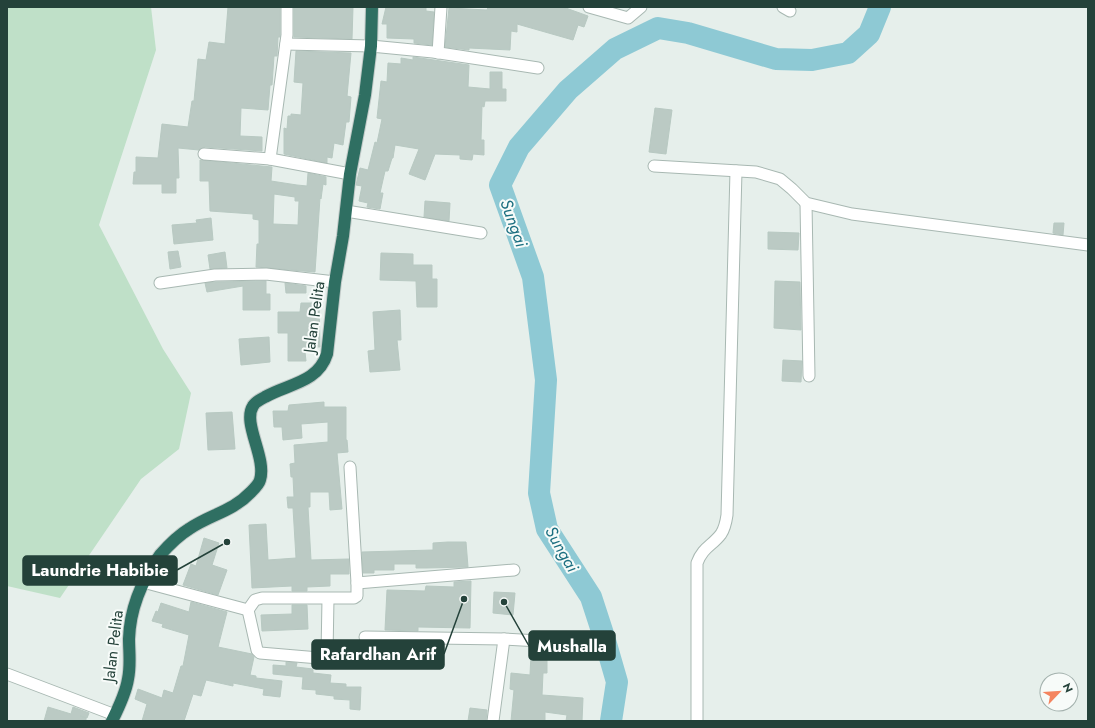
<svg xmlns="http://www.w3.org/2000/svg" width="1095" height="728" font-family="Jost,sans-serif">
  <rect width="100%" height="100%" fill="#e6efeb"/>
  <path fill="#bfe0c8" d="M7,7H151L156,50L99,225L163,349L191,393L179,449L141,479L60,598L7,586Z"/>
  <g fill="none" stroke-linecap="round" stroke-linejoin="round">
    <path stroke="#8ec9d4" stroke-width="22" d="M611,721L617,682L604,637L591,597L547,529L539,493L546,380L533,277L500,185L519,147L568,90L615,49L658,28L688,33L776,59L812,60L848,53L869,34L880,7"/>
  </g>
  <g fill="#bbcac4" stroke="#b8c9c2" fill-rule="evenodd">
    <path d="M228,7H280V37H278L277,56H274L272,85H270L268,110L241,108L240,136L262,137V151L205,147L199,150L178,148L179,178H176V193H162V184H133L134,172H136V157L158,158L162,124L188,127L192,101H194L198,59L206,60L209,42L225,44Z"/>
    <path d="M294,7H353L352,39L294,37Z"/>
    <path d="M386,7H426V11L434,12L432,45L414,43V39L387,38V24H382Z"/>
    <path d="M488,7H563L588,16L584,27L578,25L573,40L517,24V32L511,31L510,50L469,48V50L445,47L449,8L487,10Z"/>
    <path d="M296,51L351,53L347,96L351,97L349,122H346L343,145L334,143L332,158L327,157V163L284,154V128L287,129L288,116H291V114L301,115L303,83L294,82Z"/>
    <path d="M413,57L469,65L468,87L490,89V72H502V89H506V101H485L484,107L482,106L481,140H484V155L473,154L472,160L460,159V155L435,154L425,180L409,174L419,149L395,145L393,158H392L388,171H385L380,193H383L380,209L367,207L368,203L359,201L362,186L356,185L360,168L368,170L375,142L377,143L382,119L377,118L381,81L387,82L388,63L401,64V58L413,60Z"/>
    <path d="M655,108L672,110L666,154L649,152Z"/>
    <path d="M200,160L272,167L271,181L297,185L307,186L308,173L326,177V185L323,184L321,199L320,198L315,272L256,267L257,244H259V220L253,219V214L210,211L209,181H200ZM274,194L295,197V201H299L298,225L273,224Z"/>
    <path d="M425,201L450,203L449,221L424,217Z"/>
    <path d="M211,218L213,240L174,244L172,225L197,223L196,220Z"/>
    <path d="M1054,223H1064L1063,235L1053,233Z"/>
    <path d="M768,232L799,233L798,250L768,249Z"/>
    <path d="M178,251L181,267L170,269L168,252Z"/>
    <path d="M225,252L227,268L210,269L208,255Z"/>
    <path d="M381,253L413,254V265H432V279H437V307H417L416,281L380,280Z"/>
    <path d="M266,281V294H270V310H243V286L207,292L205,283L216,282Z"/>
    <path d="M775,281L800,282L801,330L774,328Z"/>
    <path d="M285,283L306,286V293H286Z"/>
    <path d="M301,303H319L320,347H310V352H305L306,361H288V333H278V312H300Z"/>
    <path d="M400,310L401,340H397L400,370L370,372L368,351L375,350L373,312Z"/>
    <path d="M269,337L270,362L241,365L239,339Z"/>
    <path d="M783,360L802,361L801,382L782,381Z"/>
    <path d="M324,402V407H346V440H347L348,452L337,453L342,509L330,510L329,492H310V507H308L311,560L349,559V574H330V586L307,587V591H292V586L252,588L249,525L266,524L268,560L296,558L293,508H288L287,497H294L293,477H291L290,464L295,463L294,445L328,442V422L301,424L302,438L283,440L282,427H274L273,411H288L289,405Z"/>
    <path d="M232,412L235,449L208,450L206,413Z"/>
    <path d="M204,538L219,543L212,565L227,570L218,595L183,585L191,564L196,566Z"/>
    <path d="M448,542H466L468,567L426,568H416V564H394V570H374V573H363L362,552L433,550V543Z"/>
    <path d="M471,581L470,628L418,627V631L385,630L387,590L425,591L426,586L454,587V582Z"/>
    <path d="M494,592L515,593L513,615L493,613Z"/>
    <path d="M191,602L227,612L218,647L252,654L254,657L250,675L256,676V678L282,681L280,697L263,695L264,689L233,683V686L206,680L201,696L193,694L184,721H142L147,704L135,699L138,689L162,698L164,690L173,693L181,666H183L189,635L162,627L163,624L152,621L156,611L158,612L161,603L189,612Z"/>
    <path d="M292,605H307L308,629L262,631L261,615L292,614Z"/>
    <path d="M531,654L547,655V673H543L542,695L583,698L582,721H566L567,715L545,712V721H511L514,690L510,689L511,673L530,675Z"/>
    <path d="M286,662L297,663L296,667L313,669V673L331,675L330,683L346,684V687H361L360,710L350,709V700L334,699V696L316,694V690L302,689L303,677L273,674V665L286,666Z"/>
    <path d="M48,707L71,714L73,707L89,713L87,718L80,716L86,718V721H44Z"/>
    <path d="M470,708L487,710L486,721H468Z"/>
  </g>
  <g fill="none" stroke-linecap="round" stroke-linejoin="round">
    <g stroke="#a8b8b2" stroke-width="13">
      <g id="street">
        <path d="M589,7L628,18L641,7"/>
        <path d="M783,7L790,11"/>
        <path d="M286,44L371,46L433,52L538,68"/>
        <path d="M438,53L441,7"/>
        <path d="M204,154L270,159L287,35V7"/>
        <path d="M270,159L350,174"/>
        <path d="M654,166L756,172L780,179L792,189L806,203L852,214L1088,245"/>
        <path d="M806,203L809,376"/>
        <path d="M346,211L481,233"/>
        <path d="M160,283L215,275L266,274L335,282"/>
        <path d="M143,582L248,610L255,600L262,598H354L357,596V583L350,467"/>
        <path d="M357,583L514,570"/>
        <path d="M248,610L257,650L260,653L319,658L327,654L328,599"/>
        <path d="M365,637L504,639L557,642"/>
        <path d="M7,674L115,715"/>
        <path d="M493,721L504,639"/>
        <path d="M697,721V563C703,547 712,546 721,534C725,528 726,522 727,515L736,171"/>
      </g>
    </g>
    <g stroke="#c2cac8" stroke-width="14">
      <path id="highway" d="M112,721C118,709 126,692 128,679C131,665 129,652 129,639C130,609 142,580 160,555C168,546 179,535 189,529C211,514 232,512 251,492C254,489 259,484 260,480C267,458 242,423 253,406C255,402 261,399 265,397C287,384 318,383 327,354L335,282L343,236L350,174L365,95L371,46L372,7"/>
    </g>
    <use href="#street" stroke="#fff" stroke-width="11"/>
    <use href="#highway" stroke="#2f6f62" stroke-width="12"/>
  </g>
  <g text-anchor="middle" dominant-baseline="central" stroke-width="4" stroke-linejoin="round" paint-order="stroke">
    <g font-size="16" fill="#24423a" stroke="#f7fbf9">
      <text transform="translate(314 317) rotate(-82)">Jalan Pelita</text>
      <text transform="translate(113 646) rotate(-83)">Jalan Pelita</text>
    </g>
    <g font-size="17" font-style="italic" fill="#1c6f80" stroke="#f7fbf9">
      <text transform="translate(514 223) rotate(70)">Sungai</text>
      <text transform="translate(562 549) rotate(60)">Sungai</text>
    </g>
  </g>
  <path fill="none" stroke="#24423a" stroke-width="1.5" d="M227 542L177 570M504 602L529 646M464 599L444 654"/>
  <g fill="#24423a" stroke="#f7fbf9" stroke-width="1.5">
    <circle cx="227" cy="542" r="4"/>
    <circle cx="504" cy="602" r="4"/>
    <circle cx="464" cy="599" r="4"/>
  </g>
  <g fill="#24423a" stroke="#24423a" stroke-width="1.5">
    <rect x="23" y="556" width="154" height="29" rx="4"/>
    <rect x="529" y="631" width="86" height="29" rx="4"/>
    <rect x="312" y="640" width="132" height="29" rx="4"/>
  </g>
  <g font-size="17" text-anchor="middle" font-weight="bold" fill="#fff">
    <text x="100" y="576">Laundrie Habibie</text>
    <text x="572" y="652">Mushalla</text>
    <text x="378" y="660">Rafardhan Arif</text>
  </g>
  <rect width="1095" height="728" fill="none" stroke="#24423a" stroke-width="16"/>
  <g transform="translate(1059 692) rotate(65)"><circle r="19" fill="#f7fbf9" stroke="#a3b1ad"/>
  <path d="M0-3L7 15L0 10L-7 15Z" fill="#f4845f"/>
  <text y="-6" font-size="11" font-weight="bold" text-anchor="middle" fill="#24423a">N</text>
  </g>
</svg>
